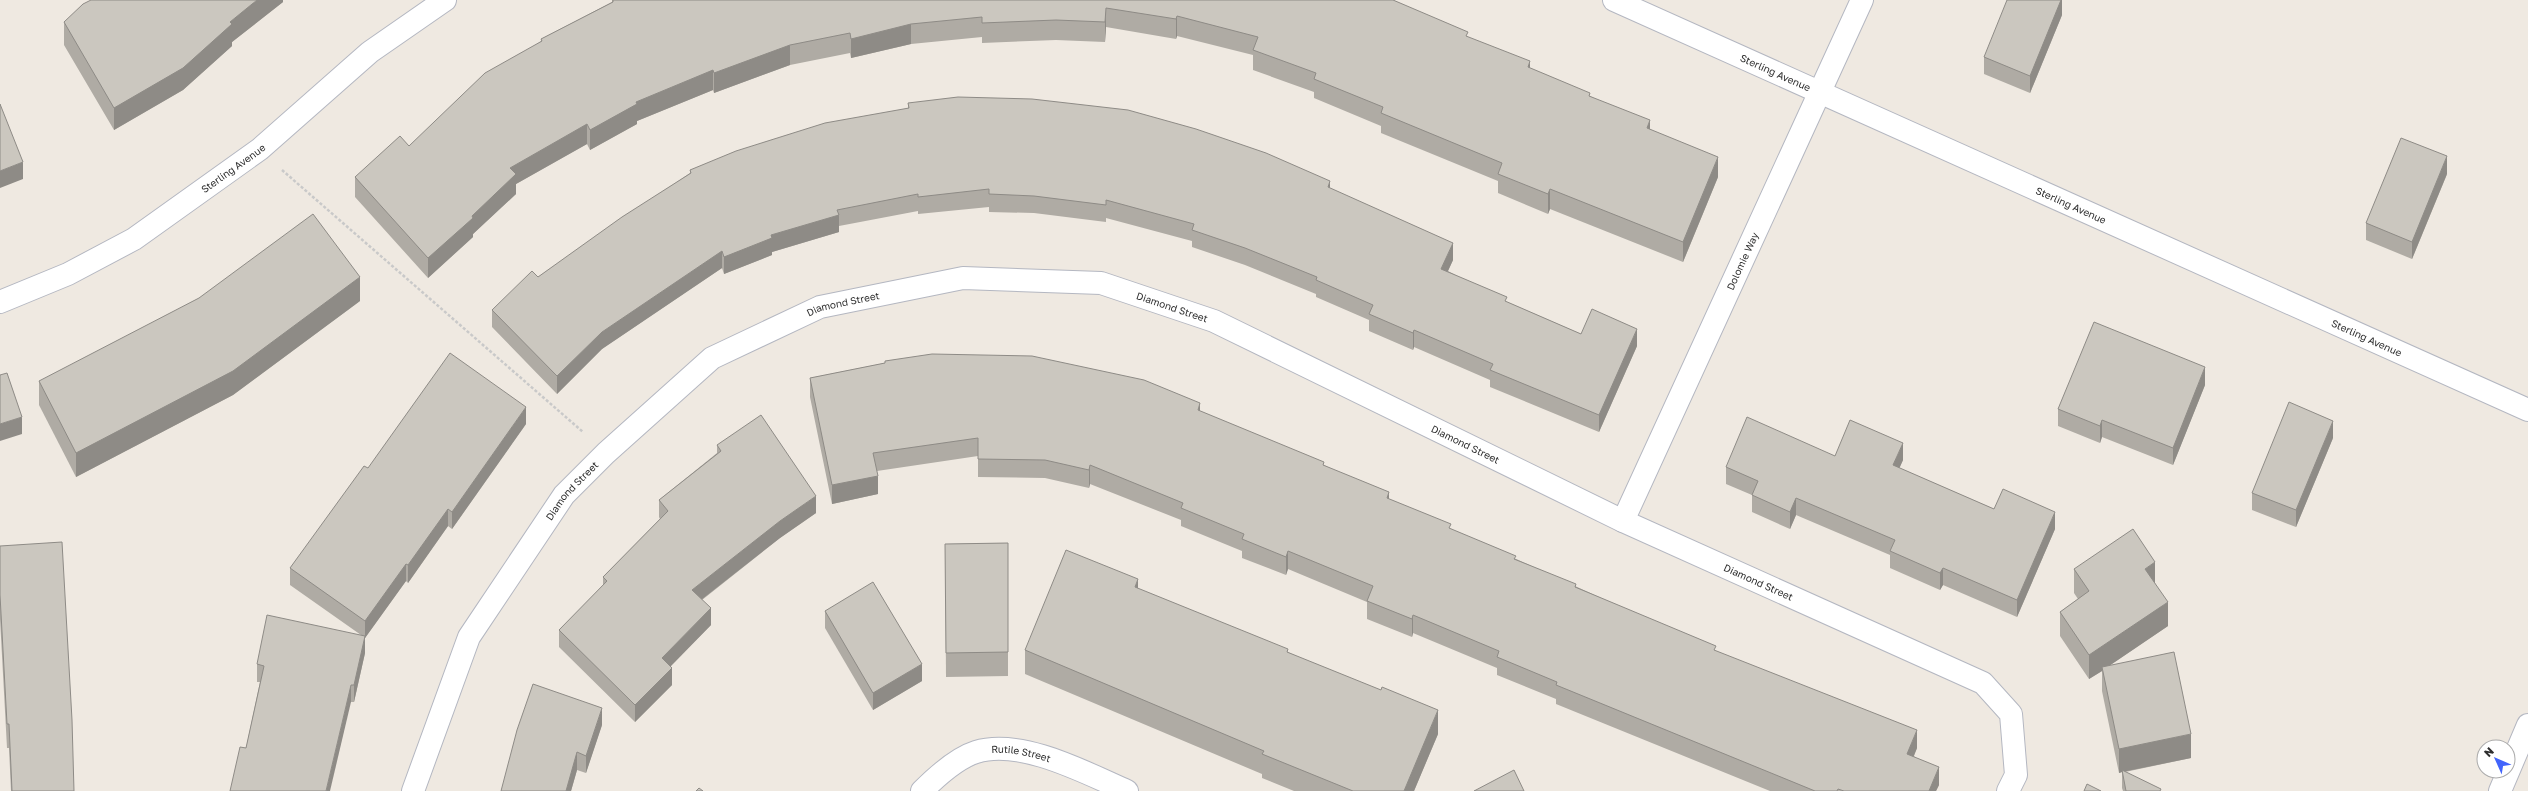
<svg xmlns="http://www.w3.org/2000/svg" width="2528" height="791" font-family="'Golos Text',sans-serif">
  <rect width="100%" height="100%" fill="#efe9e1"/>
  <g fill="none" stroke-linecap="round" stroke-linejoin="round">
    <g stroke="#b4b7c1" stroke-width="24">
      <g id="minor">
        <path id="s1" d="M1614,0L2528,410"/>
        <path id="s2" d="M0,302L68,274L134,239L260,149L370,52L445,0"/>
        <path id="s3" d="M1623,521L1862,0"/>
        <path id="s4" d="M413,791L469,637L564,495L606,453L712,358L820,307L963,278L1101,283L1214,321L1623,521L1983,683L2011,714L2016,775L2008,791"/>
        <path id="s5" d="M922,791C936,777 957,758 976,752C1021,738 1086,773 1127,791"/>
        <path d="M2500,791L2528,725"/>
      </g>
    </g>
    <path stroke="#c9c9c9" stroke-width="2.5" stroke-dasharray="3 2" stroke-linecap="butt" d="M282,170L583,432"/>
    <use href="#minor" stroke="#fff" stroke-width="22"/>
  </g>
  <g fill="#afaba4">
    <path d="M283,0V2L232,42V46L183,90L114,130L64,45V22Z"/>
    <path d="M612,0H1393L1468,37L1530,68L1590,96L1650,129L1718,177L1683,262L1550,209L1548,214L1498,193V181L1381,133V126L1314,98V92L1253,70V55L1177,36L1176,39L1106,27L1105,42L1056,40L982,43V37L911,44L851,58L850,53L790,65L714,93L713,90L637,121V124L590,150L587,144L516,184V194L473,234V237L428,278L355,197V177L409,146L541,41V39L612,2Z"/>
    <path d="M2062,0V15L2030,93L1984,74V57Z"/>
    <path d="M908,103L1330,188L1453,260L1448,271L1507,302L1581,334L1637,346L1599,432L1490,387V380L1414,347L1413,350L1369,331V320L1316,297V294L1245,265L1192,247V241L1106,218V222L1034,213L989,212V207L918,214V211L839,226V232L772,252V255L724,274L722,268L602,349L557,394L492,327V310L538,277L690,173V170L908,108Z"/>
    <path d="M2447,174L2412,259L2366,240V223Z"/>
    <path d="M360,301L233,395L76,477L39,405V381Z"/>
    <path d="M885,361L1200,411L1324,465L1389,499L1451,529L1716,651L1917,748L1914,756L1939,785L1936,791H1770L1556,704V699L1497,675V668L1413,633L1412,637L1367,619V602L1288,569L1286,575L1242,558V551L1181,526V520L1090,484L1089,488L1045,478L978,477V456L877,471L878,494L832,504L810,397V378L885,363Z"/>
    <path d="M2205,385L2173,465L2102,437L2100,443L2058,426V409Z"/>
    <path d="M526,424L452,529L448,526L408,583L406,581L365,638V637V653L354,702H351L246,748L260,682H257V664L361,635L290,585V568L368,468Z"/>
    <path d="M2333,438L2296,527L2252,510V493Z"/>
    <path d="M717,445L816,513L780,538L702,600L711,625L671,666L672,685L635,722L559,647V630L603,586V577L660,519L659,517V500L717,453Z"/>
    <path d="M1835,456L1903,460L1899,468L1994,509L2055,529L2017,617L1943,585L1940,590L1890,568V555L1796,515L1790,529L1752,512V495L1726,484V467Z"/>
    <path d="M1008,543V676L946,677L945,544Z"/>
    <path d="M0,546L74,791H11L9,748H7L0,619Z"/>
    <path d="M2074,569L2155,583L2168,626L2109,666L2191,758L2125,772L2161,791H2123L2122,788V772L2119,773L2102,691V671L2089,679L2060,636V612L2078,599L2074,593Z"/>
    <path d="M1138,589L1288,652L1438,734L1414,791H1294L1262,778V774L1025,674V650Z"/>
    <path d="M825,611L922,681L873,710L825,628Z"/>
    <path d="M602,725L586,773L577,770L571,791H501Z"/>
  </g>
  <g fill="#8e8b86">
    <path d="M257,0H283V2L232,42V46L183,90L114,130V108L230,22Z"/>
    <path d="M2061,0H2062V15L2030,93V76Z"/>
    <path d="M1106,8V27L1105,42V22Z"/>
    <path d="M1177,16V36L1176,39V19Z"/>
    <path d="M911,24V44L851,58V39Z"/>
    <path d="M790,45V65L714,93V73Z"/>
    <path d="M1530,61V81L1528,67Z"/>
    <path d="M713,70V90L637,121V124L590,150V130L636,102Z"/>
    <path d="M1650,120V140L1647,128Z"/>
    <path d="M587,124V144L516,184V194L473,234V237L428,278V258L510,168Z"/>
    <path d="M2447,156V174L2412,259V242Z"/>
    <path d="M1718,157V177L1683,262V242Z"/>
    <path d="M23,162V179L0,188V171Z"/>
    <path d="M1330,181V199L1328,187Z"/>
    <path d="M1550,189V209L1548,214V194Z"/>
    <path d="M839,215V232L772,252V255L724,274V257L771,235Z"/>
    <path d="M1453,243V260L1441,286V269Z"/>
    <path d="M722,251V268L602,349L557,394V376L602,332Z"/>
    <path d="M360,277V301L233,395L76,477V453Z"/>
    <path d="M1637,329V346L1599,432V415Z"/>
    <path d="M1414,330V347L1413,350V333Z"/>
    <path d="M2205,367V385L2173,465V448Z"/>
    <path d="M1200,403V421L1198,410Z"/>
    <path d="M526,407V424L452,529V512Z"/>
    <path d="M22,417V434L0,441V424Z"/>
    <path d="M2102,420V437L2100,443V426Z"/>
    <path d="M2333,421V438L2296,527V510Z"/>
    <path d="M1903,443V460L1893,483V465Z"/>
    <path d="M1090,465V484L1089,488V470Z"/>
    <path d="M878,476V494L832,504V485Z"/>
    <path d="M1389,492V510L1387,498Z"/>
    <path d="M816,496V513L780,538L692,607V590L780,521Z"/>
    <path d="M1796,498V515L1790,529V512Z"/>
    <path d="M448,509V526L408,583V565Z"/>
    <path d="M2055,512V529L2017,617V600Z"/>
    <path d="M1288,551V569L1286,575V557Z"/>
    <path d="M2155,562V586L2145,569Z"/>
    <path d="M406,564V581L365,638V621Z"/>
    <path d="M1943,568V585L1940,590V573Z"/>
    <path d="M1138,579V603L1135,587Z"/>
    <path d="M2168,602V626L2103,670L2102,667V671L2089,679V655Z"/>
    <path d="M711,608V625L662,675V658Z"/>
    <path d="M1413,615V633L1412,637V619Z"/>
    <path d="M365,636V653L354,702V685Z"/>
    <path d="M922,664V681L873,710V693Z"/>
    <path d="M672,668V685L635,722V705Z"/>
    <path d="M351,685V702L330,791H326Z"/>
    <path d="M602,708V725L586,773V756Z"/>
    <path d="M1438,710V734L1414,791H1404Z"/>
    <path d="M1917,730V748L1907,772V754Z"/>
    <path d="M2191,734V758L2122,772V770V772L2119,773V749Z"/>
    <path d="M577,752V770L571,791H566Z"/>
    <path d="M1939,767V785L1936,791H1929Z"/>
  </g>
  <g fill="#cbc7bf" stroke="#8e8b86">
    <path d="M91,0H257L230,22L232,24L183,68L114,108L64,22L83,4Z"/>
    <path d="M613,0H1393L1468,32L1466,36L1530,61L1528,67L1590,93L1589,96L1650,120L1647,128L1718,157L1683,242L1550,189L1548,194L1498,174L1502,163L1381,113L1383,107L1314,79L1316,73L1253,50L1258,37L1177,16L1176,19L1106,8L1105,22L1056,20L982,23V17L911,24L851,39L850,33L790,45L714,73L713,70L636,102L637,104L590,130L587,124L510,168L516,174L472,216L473,218L428,258L355,177L400,136L409,146L485,73L542,41L541,39L613,2Z"/>
    <path d="M2007,0H2061L2030,76L1984,57Z"/>
    <path d="M958,97L1032,99L1128,110L1196,129L1266,153L1330,181L1328,187L1453,243L1441,269L1507,297L1505,301L1581,334L1592,309L1637,329L1599,415L1490,370L1493,364L1414,330L1413,333L1369,314L1373,305L1316,280L1317,277L1245,248L1192,230L1194,224L1106,200V205L1034,196L989,194V189L918,197V194L837,210L839,215L771,235L772,238L724,257L722,251L602,332L557,376L492,310L532,271L538,277L622,217L691,173L690,170L736,151L825,123L909,108L908,103Z"/>
    <path d="M0,104L23,162L0,171Z"/>
    <path d="M2401,138L2447,156L2412,242L2366,223Z"/>
    <path d="M313,214L360,277L233,371L76,453L39,381L199,298Z"/>
    <path d="M2094,322L2205,367L2173,448L2102,420L2100,426L2058,409Z"/>
    <path d="M450,353L526,407L452,512L448,509L408,565L406,564L365,621L290,568L364,466L368,468Z"/>
    <path d="M932,354L1032,356L1144,380L1200,403L1198,410L1324,462L1323,465L1389,492L1387,498L1451,524L1449,528L1516,556L1514,559L1576,584L1575,587L1716,646L1714,650L1917,730L1907,754L1939,767L1929,791H1844L1838,789L1837,791H1815L1556,685L1557,682L1497,657L1499,651L1413,615L1412,619L1367,601L1373,586L1288,551L1286,557L1242,539L1244,534L1181,508L1183,503L1090,465L1089,470L1045,460L978,459V438L873,453L878,476L832,485L810,378L885,363V361Z"/>
    <path d="M7,373L22,417L0,424V375Z"/>
    <path d="M2289,402L2333,421L2296,510L2252,493Z"/>
    <path d="M761,415L816,496L780,521L692,590L711,608L662,658L672,668L635,705L559,630L607,581L603,577L668,511L659,500L721,451L717,445Z"/>
    <path d="M1747,417L1835,456L1850,420L1903,443L1893,465L1994,509L2003,489L2055,512L2017,600L1943,568L1940,573L1890,551L1895,540L1796,498L1790,512L1752,495L1758,481L1726,467Z"/>
    <path d="M2133,529L2155,562L2145,569L2168,602L2089,655L2060,612L2089,591L2074,569Z"/>
    <path d="M62,542L72,720L74,791H12L9,724H7L0,595V546Z"/>
    <path d="M1008,543V652L946,653L945,544Z"/>
    <path d="M1066,550L1138,579L1135,587L1288,649L1287,652L1381,690L1382,687L1438,710L1404,791H1353L1262,754L1264,751L1025,650Z"/>
    <path d="M873,582L922,664L873,693L825,611Z"/>
    <path d="M267,615L365,636L354,685H351L326,791H230L240,747L246,748L264,666L257,664Z"/>
    <path d="M2174,652L2191,734L2119,749L2102,667Z"/>
    <path d="M533,684L602,708L586,756L577,752L566,791H501L517,730Z"/>
    <path d="M1514,770L1524,791H1474Z"/>
    <path d="M2122,770L2161,789L2160,791H2126Z"/>
    <path d="M2087,784L2101,791H2084Z"/>
    <path d="M699,788L703,791H696Z"/>
  </g>
  <g text-anchor="middle" dominant-baseline="central" stroke-width="3.5" stroke-linejoin="round" paint-order="stroke">
    <g font-size="10" fill="#2e2e2e" stroke="#fff">
      <text stroke="none"><textPath href="#s1" startOffset="177">Sterling Avenue</textPath></text>
      <text stroke="none"><textPath href="#s2" startOffset="270">Sterling Avenue</textPath></text>
      <text stroke="none"><textPath href="#s1" startOffset="501">Sterling Avenue</textPath></text>
      <text stroke="none"><textPath href="#s3" startOffset="286">Dolomie Way</textPath></text>
      <text stroke="none"><textPath href="#s4" startOffset="679">Diamond Street</textPath></text>
      <text stroke="none"><textPath href="#s4" startOffset="1015">Diamond Street</textPath></text>
      <text stroke="none"><textPath href="#s1" startOffset="825">Sterling Avenue</textPath></text>
      <text stroke="none"><textPath href="#s4" startOffset="1339">Diamond Street</textPath></text>
      <text stroke="none"><textPath href="#s4" startOffset="343">Diamond Street</textPath></text>
      <text stroke="none"><textPath href="#s4" startOffset="1663">Diamond Street</textPath></text>
      <text stroke="none"><textPath href="#s5" startOffset="113">Rutile Street</textPath></text>
    </g>
  </g>
  <g transform="translate(2496 759) rotate(315)"><circle r="19" fill="#ffffff" stroke="#ababab"/>
  <path d="M0-3L7 15L0 10L-7 15Z" fill="#4264fb"/>
  <text y="-6" font-size="11" font-weight="bold" text-anchor="middle" fill="#2e2e2e">N</text>
  </g>
</svg>
